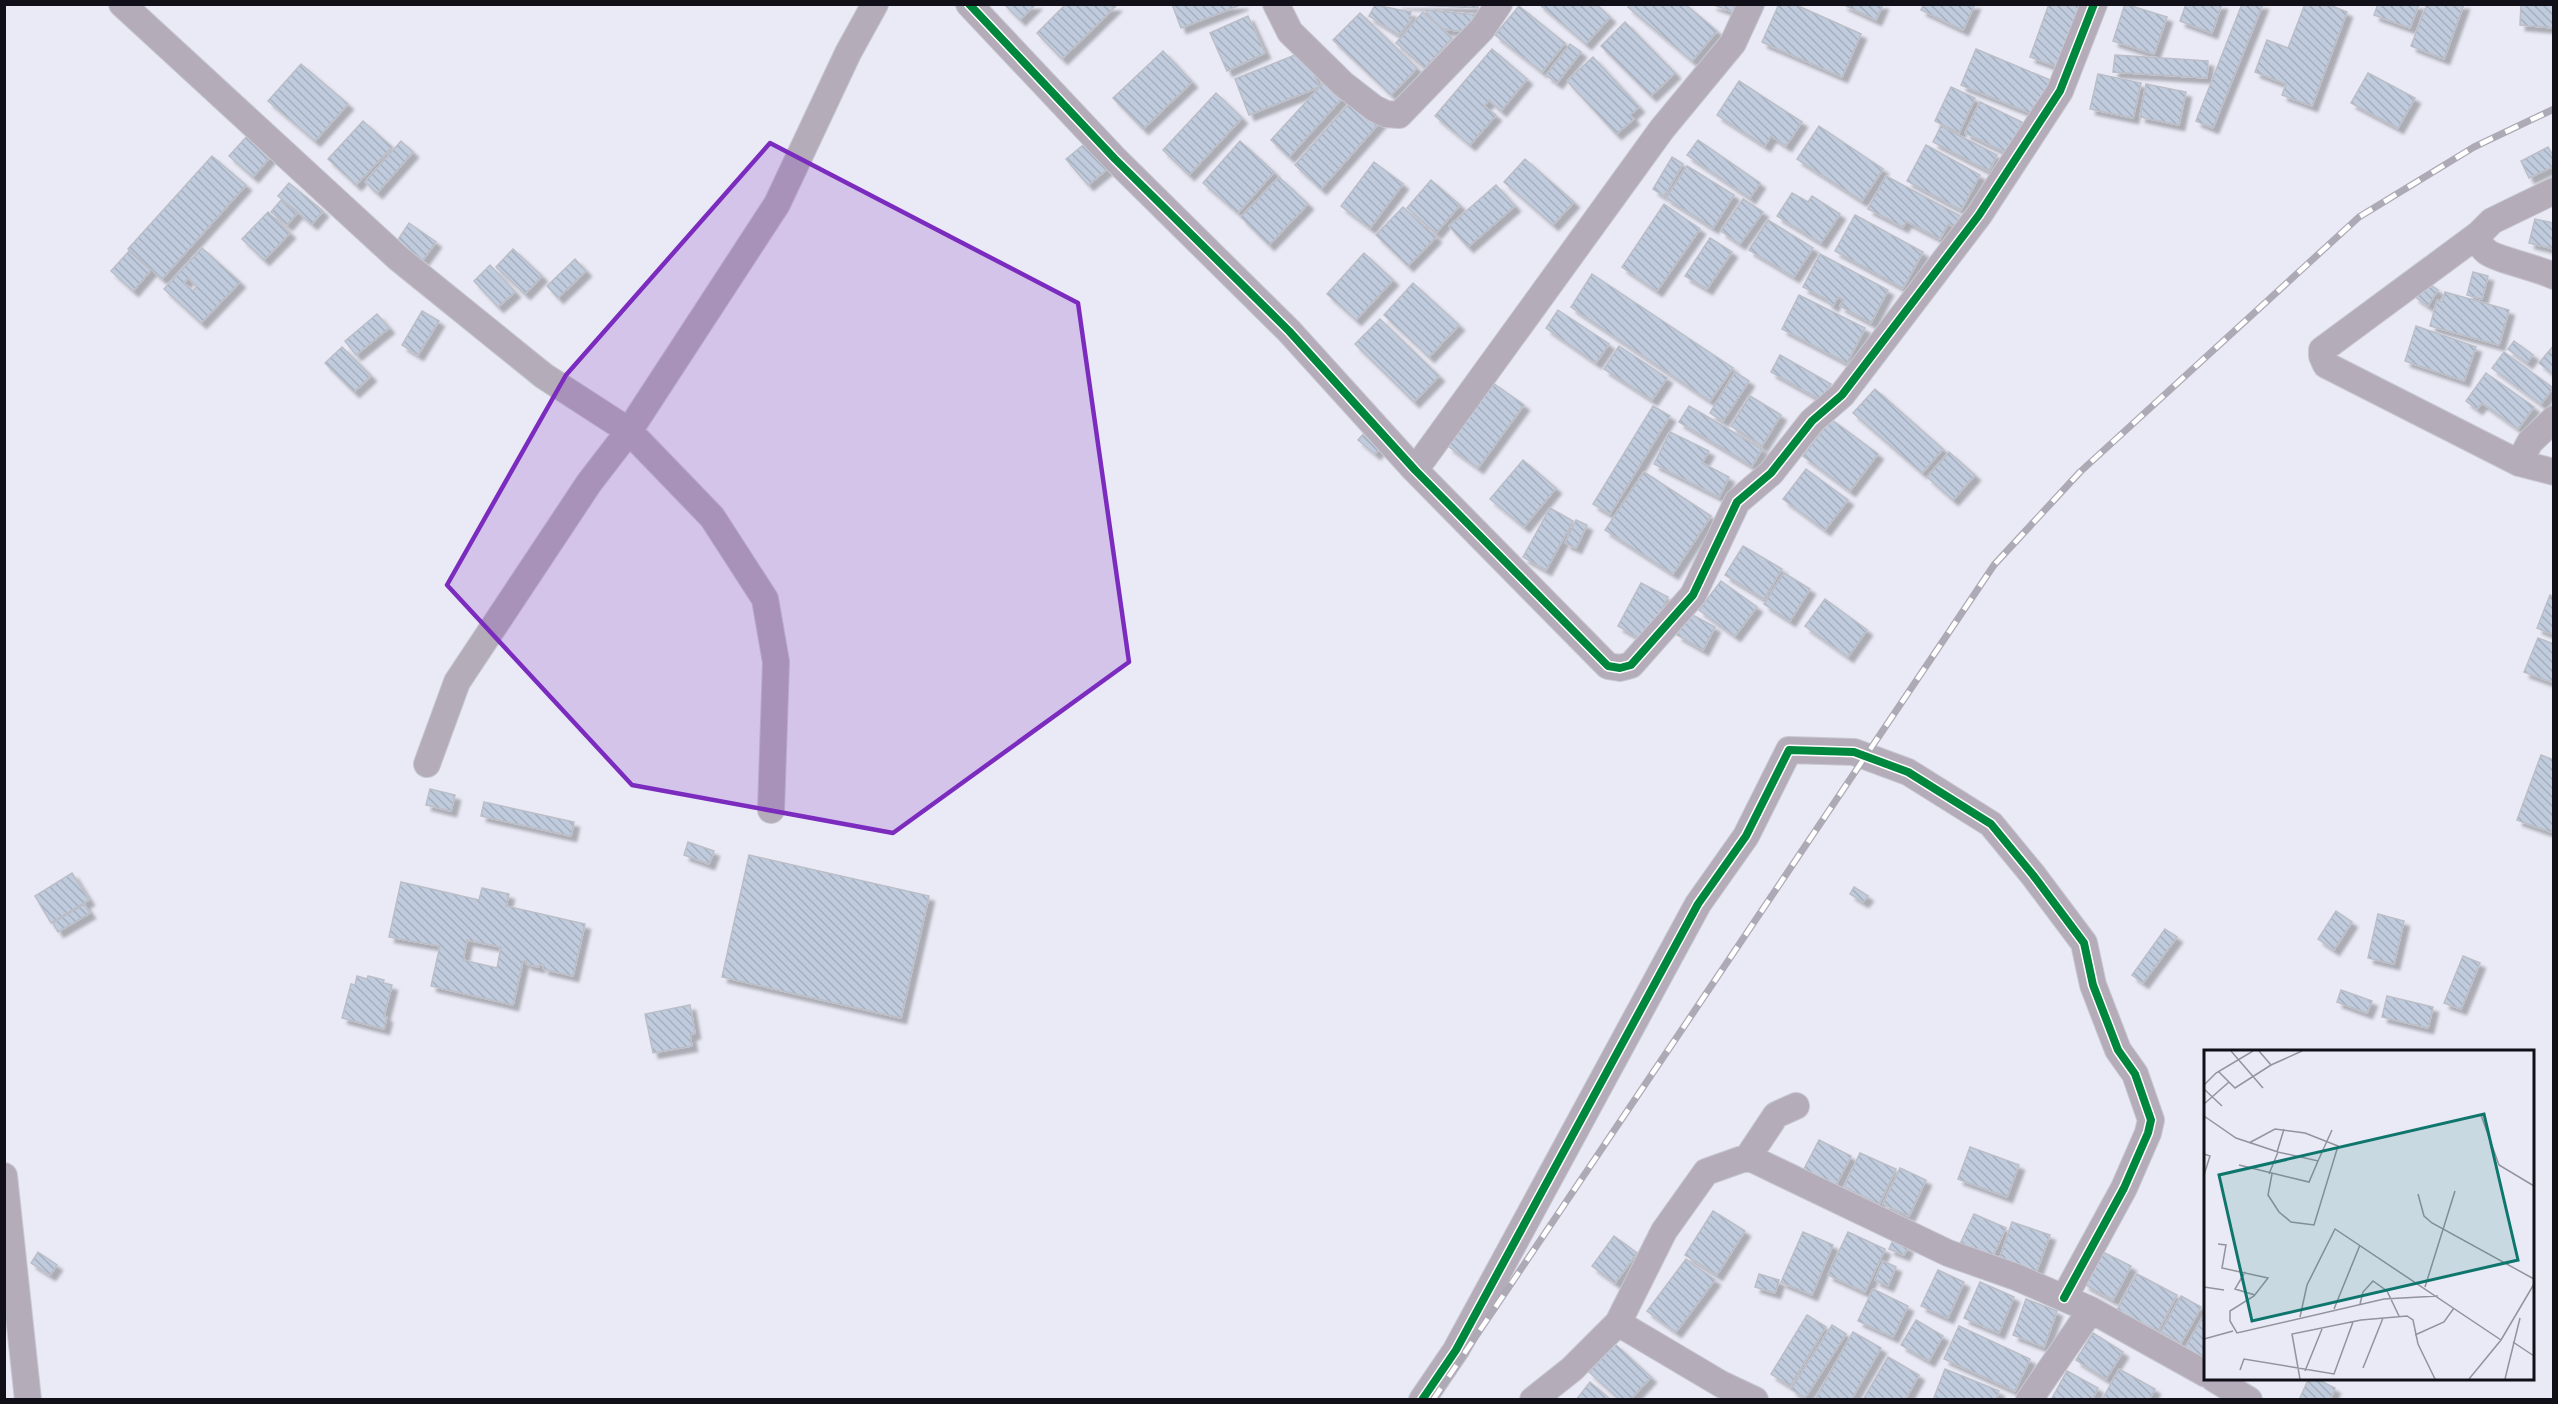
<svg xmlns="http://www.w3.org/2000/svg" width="2558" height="1404" viewBox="0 0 2558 1404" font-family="'PT Sans',sans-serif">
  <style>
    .building { fill: url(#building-back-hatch); stroke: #bbbec7; stroke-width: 1.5; fill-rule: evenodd; filter: url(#shadow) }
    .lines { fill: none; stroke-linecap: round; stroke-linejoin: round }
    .minor-casing { stroke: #c8c8d2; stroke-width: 28 }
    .minor { stroke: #b4acb8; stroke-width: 26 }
    .rail-casing { stroke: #aeaab5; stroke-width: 7 }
    .rail { stroke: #fff; stroke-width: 4.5; stroke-dasharray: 14; stroke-linecap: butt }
    .cycleway-casing { stroke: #fff; stroke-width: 11 }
    .cycleway { stroke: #00873e; stroke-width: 8 }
    .marked { fill: #7b2cbf; fill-opacity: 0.2; stroke: #7b2cbf; stroke-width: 4.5; stroke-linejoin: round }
    .inset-road { fill: none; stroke: #93939d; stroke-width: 1.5 }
    .view { fill: #0f766e; fill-opacity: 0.15; stroke: #0f766e; stroke-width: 3 }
    .inset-edge { fill: none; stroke: #111018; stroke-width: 3 }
  </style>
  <defs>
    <pattern id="building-back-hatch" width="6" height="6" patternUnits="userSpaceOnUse" patternTransform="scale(1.5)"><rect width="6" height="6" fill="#c0ccde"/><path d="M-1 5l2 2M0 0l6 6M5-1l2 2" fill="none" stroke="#a4aebe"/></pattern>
    <filter id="shadow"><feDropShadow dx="5.5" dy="5.5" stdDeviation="1.5" flood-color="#0004"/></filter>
  </defs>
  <rect width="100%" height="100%" fill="#eaeaf6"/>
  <path class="building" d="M1004,4h32l-16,16z
    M1066,4l50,2 -54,53 -25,-26z
    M1172,4h71l-62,24z
    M1396,4h82v4z
    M1539,4h57l14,13 -24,27z
    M1630,4h55l32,27 -25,30 -64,-54z
    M1711,4h25l-3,8z
    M1779,4h15l67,30 -19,43 -80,-35z
    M1842,4h41l-7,16z
    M1924,4h51l-12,26 -42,-20z
    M2049,4h35l-23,64 -31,-11z
    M2125,4l42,13 -13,37 -41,-13z
    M2186,4h36l-10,29 -32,-12z
    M2242,4h21l-50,124 -17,-7z
    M2305,4h22l20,8 -35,94 -30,-11 4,-11 -31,-12 12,-32 21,8z
    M2378,4h41l-9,24 -36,-13z
    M2427,4h37l-20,55 -33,-13z
    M2521,4h33v24l-34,-3z
    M1375,5l36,7 -2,6 3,1 -13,16 -30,-19z
    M1519,6l46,37 -23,29 -47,-37z
    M1427,10l48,5 -9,17 -23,-3 -17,-16z
    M1423,12l29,26 -27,30 -29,-25z
    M1360,13l57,55 -26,27 -58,-55z
    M1248,16l17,37 -38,18 -17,-38z
    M1625,22l50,51 -24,23 -50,-50z
    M1570,44l11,8 -24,31 -11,-8z
    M1492,49l35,30 -26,32 -12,-11 -5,6 12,9 -26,30 -35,-29z
    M1976,49l74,31 -15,35 -74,-30z
    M1163,51l29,31 -49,47 -30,-31z
    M1305,51l14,36 -70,28 -14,-36z
    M2115,55l93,6 -1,17 -94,-6z
    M1593,57l46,50 -9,8 4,4 -18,15 -49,-53z
    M301,64l47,40 -33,37 -47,-40z
    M2368,73l47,25 -17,30 -47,-25z
    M2098,74l43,9 -8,35 -43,-9z
    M1327,79l18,16 -56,62 -18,-17z
    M1739,81l63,41 -16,24 -15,-10 -6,10 -48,-31z
    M2146,84l40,8 -7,33 -39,-8z
    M1951,87l24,11 -16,35 -24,-12z
    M1216,93l26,25 -53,57 -26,-25z
    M1354,98l27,23 -60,68 -26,-24z
    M1980,102l42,20 -15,31 -42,-20z
    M363,121l29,26 -36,38 -28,-26z
    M1819,126l64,43 -21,32 -65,-42z
    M1941,126l56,29 -8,16 -56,-29z
    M248,135l23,21 -18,21 -24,-21z
    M1698,140l62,43 -10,15 -63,-43z
    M401,141l12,11 -36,41 -12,-11z
    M1088,141l22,26 -22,18 -22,-26z
    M1240,141l34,31 -36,41 -35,-30z
    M1926,145l54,30 -19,35 -54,-29z
    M2548,147l6,10v9l-25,12 -8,-17z
    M212,156l34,29 -84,94 -34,-30z
    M1672,157l11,7 -19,32 -11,-7z
    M1525,159l49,43 -21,23 -49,-43z
    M1374,162l29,22 -33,44 -29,-22z
    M1687,166l47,29 -21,33 -47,-30z
    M1886,176l78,42 -6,11 -10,-5 -8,15 -34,-18 -3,6 -35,-18z
    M1279,177l29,27 -39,41 -28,-28z
    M1431,180l29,25 -24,28 -29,-25z
    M289,183l34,28 -11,13 -34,-28z
    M1496,185l19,21 -47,41 -19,-21z
    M1792,193l16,9 4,-6 28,18 -19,29 -44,-27z
    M1743,199l20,13 -23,32 -19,-13z
    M281,200l16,13 -10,12 -16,-13z
    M1664,204l36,25 -43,62 -35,-24z
    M1403,207l33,30 -28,29 -32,-31z
    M268,212l22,21 -26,27 -22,-21z
    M1855,215l68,37 -20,36 -68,-37z
    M2535,219l19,4v26l-25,-6z
    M1768,220l45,28 -19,29 -45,-27z
    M409,223l27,19 -13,18 -26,-19z
    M1710,238l22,14 -25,37 -22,-13z
    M202,248l38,34 -39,41 -37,-34zM188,278l9,8 -4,5 -9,-8z
    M513,249l29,27 -17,18 -29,-27z
    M129,251l22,19 -18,21 -22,-20z
    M1364,253l29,27 -37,40 -29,-26z
    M1820,254l68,36 -17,33 -31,-17 4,-6 -6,-3 -5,9 -6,-4 1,-2 -25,-13z
    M575,259l11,12 -28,27 -11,-12z
    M490,265l25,27 -17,15 -24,-26z
    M2473,272l15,4 -6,23 -15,-4z
    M1592,274l141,94 -23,33 -139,-94z
    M2425,281l13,9 -10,16 -14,-10z
    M1413,283l46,42 -30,32 -45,-42z
    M2445,292l64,18 -10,35 -69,-19 7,-26 5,2z
    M1799,295l66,33 -18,35 -65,-34z
    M1558,310l51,34 -13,19 -50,-35z
    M422,311l17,10 -21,34 -16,-10z
    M377,314l12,14 -33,27 -11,-14z
    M1380,319l59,57 -25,26 -59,-58z
    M2416,326l60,21 -12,34 -59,-20z
    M2514,341l19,14 -6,8 -19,-14z
    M2554,345v30l-15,-12z
    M1619,346l48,32 -15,22 -48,-31z
    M342,347l29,29 -17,16 -29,-29z
    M2504,352l49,36 -12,16 -49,-36z
    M1780,355l51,29 -10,16 -50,-28z
    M1735,372l14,9 -26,40 -13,-8z
    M2486,373l48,34 -16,22 -36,-26 -5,6 -11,-8z
    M1493,383l31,22 -46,63 -30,-22z
    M1875,389l68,60 -21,24 -69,-60z
    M1750,396l31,19 -19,31 -31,-20z
    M1653,406l17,10 -60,98 -17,-10z
    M1689,406l73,43 -10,17 -73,-44z
    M1831,419l47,35 -28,37 -47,-35z
    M1366,431l17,13 -8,10 -17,-14z
    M1670,432l39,19 -7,12 27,14 -10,20 -65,-33z
    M1949,452l26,23 -22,25 -26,-23z
    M1523,460l33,28 -32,39 -34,-28z
    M1806,469l42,31 -23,30 -42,-31z
    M1644,472l67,44 -38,58 -68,-44z
    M1550,508l23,13 -27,49 -23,-13z
    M1576,520l11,5 -11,23 -11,-5z
    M1743,546l39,23 -18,30 -39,-24z
    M1784,573l26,16 -20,32 -26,-17z
    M1721,581l36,26 -22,29 -36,-26z
    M1641,583l27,14 -23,44 -27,-15z
    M2550,595l4,2v38l-17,-7z
    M1825,599l42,31 -19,27 -43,-31z
    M1689,613l26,14 -12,23 -26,-15z
    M2538,638l16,6v39l-30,-11z
    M2541,755l13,5v66l-3,6 -34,-12z
    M430,789l25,6 -4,16 -25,-6z
    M484,802l90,20 -3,14 -90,-20z
    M688,842l26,9 -5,13 -25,-9z
    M749,855l180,41 -28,122 -179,-41z
    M72,873l17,27 -38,23 -16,-27z
    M401,882l78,18 3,-12 27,6 -3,12 79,18 -12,52 -30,-7 1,-4 -4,-1 -1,3 -13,-3 1,-3h-4l-10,44 -82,-19 9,-40 -51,-9zM467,940l34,7 -4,21 -34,-8z
    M1854,887l14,9 -5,6 -13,-8z
    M84,904l6,9 -32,19 -5,-9z
    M2336,911l16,11 -18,28 -16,-11z
    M2378,914l26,7 -10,43 -26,-6z
    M2165,929l12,8 -34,46 -11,-8z
    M2463,956l17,7 -19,46 -17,-6z
    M357,976l10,3 1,-3 16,4 -1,3 9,2 -8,31 3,1 -3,12 -42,-11 9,-34 4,1z
    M2341,990l31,11 -5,12 -30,-11z
    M2387,996l46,11 -5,21 -46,-11z
    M690,1005l5,28 -5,2 2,11 -39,7 -8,-39z
    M1819,1140l32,16 -17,33 -32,-16z
    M1970,1147l49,18 -12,32 -49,-18z
    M1860,1153l36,16 -17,35 -35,-17z
    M1900,1168l26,12 -17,36 -26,-12z
    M1713,1211l32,20 -28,44 -32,-20z
    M1974,1214l32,14 -15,32 -32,-14z
    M2012,1222l38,13 -14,38 -37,-13z
    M1803,1232l30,13 -21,50 -31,-13z
    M1848,1232l37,17 -20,43 -37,-17z
    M1614,1236l23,17 -22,30 -23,-17z
    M1893,1240l15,7 -4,8 -15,-6z
    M2101,1251l30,15 -18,34 -29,-16z
    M38,1252l19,13 -7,10 -19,-12z
    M1686,1259l29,21 -39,52 -29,-21z
    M1883,1261l13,6 -8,19 -13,-6z
    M1938,1270l26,12 -16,36 -27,-12z
    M1759,1274l20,6 -4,13 -20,-6z
    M2137,1274l40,21 -19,36 -41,-21z
    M1980,1282l34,15 -15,36 -35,-15z
    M1873,1289l35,17 -15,31 -35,-16z
    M2181,1296l20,11 -20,36 -20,-11z
    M2026,1299l31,12 -13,36 -31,-12z
    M2205,1313h1v50l-22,-13z
    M1807,1315l19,12 -36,59 -19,-12z
    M1916,1320l27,16 -14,25 -28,-16z
    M1832,1325l14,9 -41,64 -14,-9z
    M1959,1326l71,33 -15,32 -71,-32z
    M1853,1332l28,16 -30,52h-36z
    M2093,1333l30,19 -17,27 -30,-19z
    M1615,1344l36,33 -21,23h-10l-31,-28z
    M1888,1357l31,18 -14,25h-42z
    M1945,1369l54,22 -3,9h-63z
    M2119,1369l36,20 -6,11h-47z
    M2067,1371l31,17 -6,12h-41z
    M2309,1378h6l20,10 -5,12h-31z
    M1590,1382l21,18h-35z"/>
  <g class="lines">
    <g class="minor-casing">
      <path id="minor" d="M122,4l276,254 146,118 85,55 83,86 53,82 11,63 -5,148
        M969,4l146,155 174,172 126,139 193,196 12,2 11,-3 62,-70 44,-93 34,-29 41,-52 30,-26 137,-180 81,-124 34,-87
        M1276,4l14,28 53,52 31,24 12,6 13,1 83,-86 17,-25
        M2554,191l-62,30 -13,13 -157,116v6l4,9 193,98 35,9
        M2479,234c0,7 2,13 7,17 8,8 52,17 68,25
        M2519,463l11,-21 24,-23
        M1415,470l247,-341 71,-86 18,-39
        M427,764l30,-82 132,-199 40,-52 148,-227 71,-151 27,-49
        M1748,1157l28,-42 20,-9
        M4,1176l24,224
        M1618,1323l46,-92 42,-59 42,-15 200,96 68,24 75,33 115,64
        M2213,1378l36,22
        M1422,1400l34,-50 242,-446 48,-68 43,-86 65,2 54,20 83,52 42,51 51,68 9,42 25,65 17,24 16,46 -3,13 -24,55 -60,110
        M1533,1400l39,-31 46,-46 103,61 34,16
        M2029,1400l62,-90"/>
    </g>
    <use href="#minor" class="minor"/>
    <g class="rail-casing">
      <path id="rail" d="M1433,1400l561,-835 86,-93 279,-255 115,-70 80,-38"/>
    </g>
    <use href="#rail" class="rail"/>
    <g class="cycleway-casing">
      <path id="cycleway" d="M969,4l146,155 174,172 126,139 193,196 12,2 11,-3 62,-70 44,-93 34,-29 41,-52 30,-26 137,-180 81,-124 34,-87
        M1422,1400l34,-50 242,-446 48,-68 43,-86 65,2 54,20 83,52 42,51 51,68 9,42 25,65 17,24 16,46 -3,13 -24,55 -60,110"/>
    </g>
    <use href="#cycleway" class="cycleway"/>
  </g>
  <path class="marked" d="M770,143l308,160 51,359 -236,171 -261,-48 -185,-200 119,-210z"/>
  <g transform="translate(2204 1050)">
    <rect width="330" height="330" fill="#eaeaf6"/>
    <path class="inset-road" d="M27,1l32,37M55,1l12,14M14,21l17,17 36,-23 31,-14M0,35l12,-12 37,-22M0,39l18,17M0,54l25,-22M277,65l18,50 35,21M0,66l32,22 42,14M45,93l26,-14 30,4 33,13 -24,79 -23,-3 -12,-10 -11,-17 4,-21M73,102l7,-23M0,104l6,2 -6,19M35,115l70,17 9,-21M65,124l9,-22 40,9 14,-31M214,144l6,22 8,7 102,56M14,194l8,1 -4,23 46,10 -14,18 -24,15v10l7,12 147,-34 54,-3M41,222l-10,17 20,6M0,237l20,3M221,237l30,-96M156,254l3,-12 10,-11 14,10 12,25M130,259l26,-64M96,267l7,-32 28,-56 166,111M211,285l29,-13 10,-14M0,289l29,-8M309,292l21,14M159,318l20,-50M36,320l4,-11 90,15 19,-52M101,321l17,-42M96,329l-8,-45 69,-14 46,-4 6,4 5,24 17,35M265,329l32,-39 33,-56M301,329l15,-61"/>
    <path class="view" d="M280,64l34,146 -266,61 -33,-146z"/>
    <rect width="330" height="330" class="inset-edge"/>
  </g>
  <rect width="2558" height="1404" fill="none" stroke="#111018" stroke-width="12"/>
</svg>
